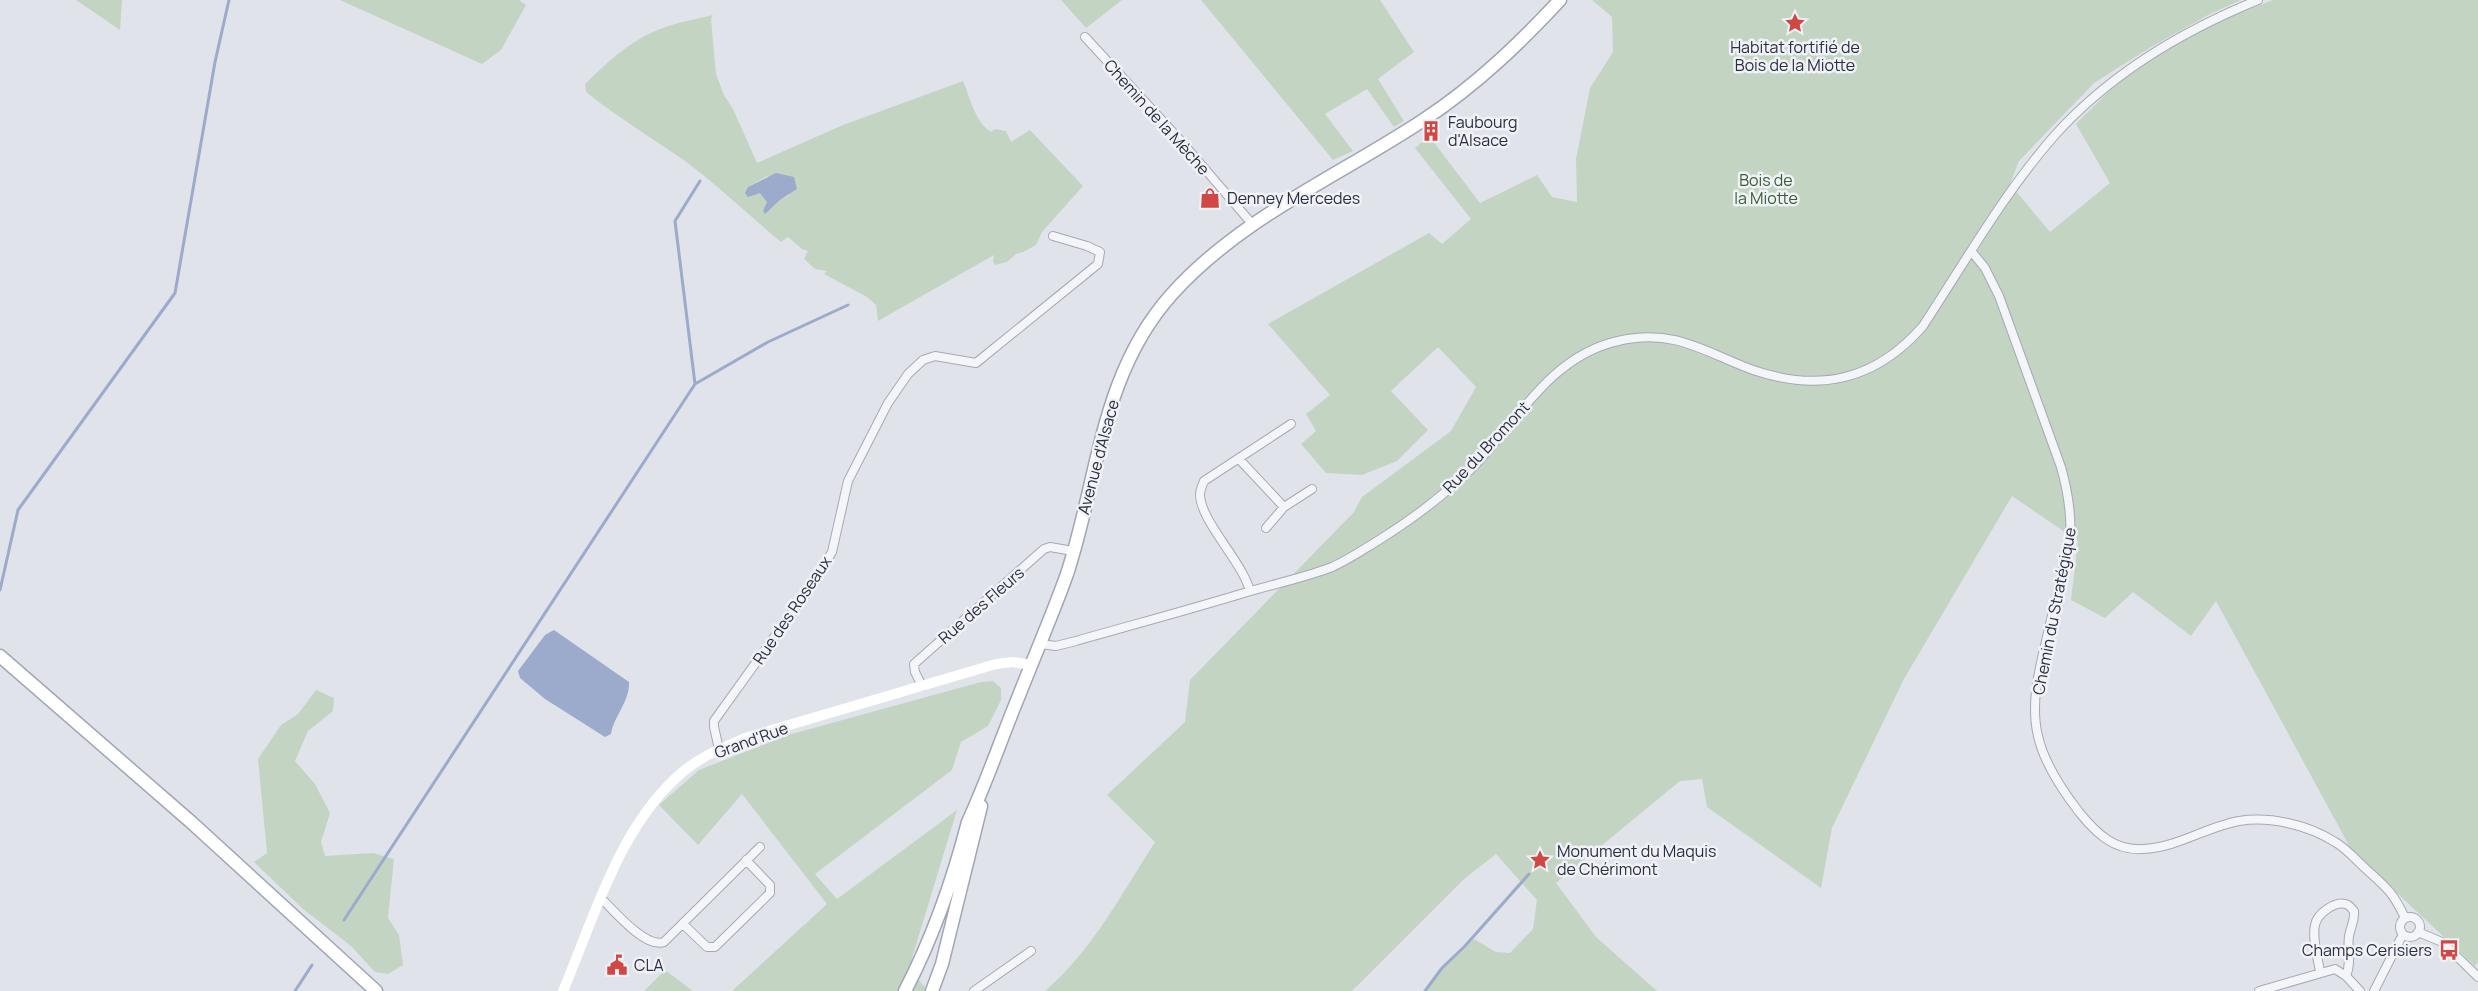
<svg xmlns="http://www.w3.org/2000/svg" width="2478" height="991" viewBox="0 0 2478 991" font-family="Manrope,sans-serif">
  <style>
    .green { fill: #c4d4c2; fill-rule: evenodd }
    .water { fill: #9caacb }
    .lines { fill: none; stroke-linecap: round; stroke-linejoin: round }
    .stream { stroke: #9caacb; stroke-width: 3 }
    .street-casing { stroke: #a6a9b4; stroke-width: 10 }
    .primary-casing { stroke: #a0a5b6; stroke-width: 15 }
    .street { stroke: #f4f5f8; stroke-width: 8 }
    .secondary { stroke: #fff; stroke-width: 10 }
    .primary { stroke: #fff; stroke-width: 12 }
    .labels { text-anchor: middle; stroke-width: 5; stroke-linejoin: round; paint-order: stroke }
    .poi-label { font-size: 16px; fill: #292e42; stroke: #f1f2f7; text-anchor: start }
    .street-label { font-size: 16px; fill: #292e42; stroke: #f1f2f7 }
    .park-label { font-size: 16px; fill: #375e36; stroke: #f1f2f7 }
  </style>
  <rect width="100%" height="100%" fill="#e1e3ea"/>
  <path class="green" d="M76,0h46l-2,30z
    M340,0h179l7,5 -25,45 -19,14z
    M1061,0h61l-36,28z
    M1201,0h179l34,52 -36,27 26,42 -10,6 -27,-38 -42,25 28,37 -20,9z
    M1592,0h649l-31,14 -59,33 -57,36 -75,78 -9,23 40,48 60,-49 -34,-59 36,-36 46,-34 56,-31 59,-23h205v962l-3,4 -123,-115 -136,-250 -25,35 -58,-44 -28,26 -34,-18 7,-59 -66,-45 -108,183 -72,149 -11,60 -114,-81 -5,-28 -22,2 -124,102 40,54 61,54h-232l14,-19 35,-33 22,13 14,1 23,-24 4,-29 -41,-46 -32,25 -112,112h-307c47,-40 77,-98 110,-149l-48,-47 78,-73 5,-42 164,-168 8,-15 89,-66 25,-44 -38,-40 -47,44 37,39 -31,31 -35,14 -36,-2 -25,-29 15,-13 -10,-17 24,-19 -62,-71 161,-91 13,11 29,-25 -56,-71 14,-12 51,67 57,-28 15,22 25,5 -1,-43 14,-71 23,-36 -1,-35z
    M713,15l-2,4 5,55 8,21 9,14 24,54 86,-38 120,-44c7,16 12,41 28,51l4,-3 11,2 5,11 19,-12 53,56 -41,46 -6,13 -13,7 -7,2 -9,8 -12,3 -2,-3 1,-7 -116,66 -2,-16 -9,-8 -43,-23 3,-3 -12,-2 -11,-10 4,-8 -6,-2 -14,-12 -7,5c-32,-27 -63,-56 -96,-81 -33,-23 -68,-44 -99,-69l-1,-8c19,-19 43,-41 68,-52 19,-9 40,-12 60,-17zM767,176l23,19 -10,5 -7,7h-6v-5l-6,-9 -7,1 -6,-7z
    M993,681l8,7v12l-13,26 -27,16 -9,28 -137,104 22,25 120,-89 -48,158 19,23h-196l95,-87 -85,-110 -44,51 -39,-40 40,-35 89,-35 193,-53z
    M316,690l18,8 -1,13 -25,20 -13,30 20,23 15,29 -9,29 4,14 48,-3 21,6 -6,59 11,17 4,30 -15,9 -13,-2 -24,-26 -48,-37 -49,-47 13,-9 -9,-94 23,-34 17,-11z
    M665,970l28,21h-49z"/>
  <path class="water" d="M776,173l18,4 3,12 -17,11 -15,14 -2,-3 4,-9 -7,-9 -12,4 -3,-4 3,-6z
    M554,630l75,52c1,19 -15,34 -18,52l-6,3 -60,-38 -25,-21 -2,-7 27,-36z"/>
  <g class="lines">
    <path class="stream" d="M695,384l-20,-163 25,-40
      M0,590l18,-80 157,-217 40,-231 14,-62
      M344,920l351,-536 73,-42 80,-37
      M295,991l17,-26
      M1425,991l17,-23 23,-22 64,-72"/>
    <g class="street-casing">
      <path id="street" d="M1085,37l95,103 73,85
        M1972,252l13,16 14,28 62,171c7,25 11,47 9,73 -7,28 -13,56 -20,84 -8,36 -21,75 -12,112 6,27 24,54 41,76 17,21 35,39 64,37 33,-1 63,-22 96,-28 32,-5 69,4 96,21 11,6 21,18 31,27 20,18 27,23 39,49
        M1239,459l45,48 28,-18
        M1266,528l18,-21
        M1250,591c-8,-30 -49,-69 -50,-96 0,-5 2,-9 4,-14l87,-57
        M1040,644l16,2 20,-5c56,-16 112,-31 168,-48 29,-9 60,-15 88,-26 16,-7 32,-18 47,-27 32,-20 64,-44 92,-71 46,-47 79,-113 147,-128 57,-13 86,11 135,29 67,23 123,10 170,-44 42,-64 81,-133 132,-191 55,-61 127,-104 203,-135
        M922,686l-7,-14 -1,-8 130,-115 6,-2 23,4
        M719,749l-5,-22v-6l104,-145 14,-24 16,-71 40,-78 20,-29 15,-14 12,-4 41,7 122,-99 2,-12 -13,-6 -34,-10
        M601,898c12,12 45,51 63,44l96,-95
        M2400 927a10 10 0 1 1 20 0a10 10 0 1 1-20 0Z
        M683,924l24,23h8l55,-54v-8l-24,-25
        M2418,932l24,10 36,35
        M2320,972c-2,-14 -8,-33 -5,-47 2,-11 21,-26 33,-20 2,1 4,4 6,6 1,10 -3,15 -5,25 -2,13 3,26 -3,40
        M974,991l57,-40
        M2259,991l76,-22 11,7 14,15
        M2374,991l29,-57"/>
    </g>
    <g class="primary-casing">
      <path id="primary" d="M0,656l191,166 185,169
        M905,991c28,-54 48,-111 63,-169 19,-41 33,-83 50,-124 16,-41 34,-82 49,-124 32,-97 33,-200 105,-280 69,-77 169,-119 253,-175 51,-34 93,-74 135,-119
        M932,991l10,-27 39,-158"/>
    </g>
    <use href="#street" class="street"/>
    <path class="secondary" d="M563,991c32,-75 57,-168 122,-221 17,-14 40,-23 60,-32l251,-74 16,-2 20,3"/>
    <use href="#primary" class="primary"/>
  </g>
  <defs>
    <g id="sight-bare" transform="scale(1.62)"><path d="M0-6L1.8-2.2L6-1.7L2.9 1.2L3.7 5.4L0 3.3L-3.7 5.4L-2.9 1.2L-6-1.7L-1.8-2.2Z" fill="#d14744" stroke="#f1f2f7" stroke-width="2.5" paint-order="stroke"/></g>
    <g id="building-bare" transform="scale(1.62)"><path d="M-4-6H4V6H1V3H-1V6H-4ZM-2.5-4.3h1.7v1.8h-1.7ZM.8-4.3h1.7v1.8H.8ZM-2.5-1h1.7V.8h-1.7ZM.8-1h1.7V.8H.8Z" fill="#d14744" stroke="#f1f2f7" stroke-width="2.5" paint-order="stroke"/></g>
    <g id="shop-bare" transform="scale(1.62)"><path d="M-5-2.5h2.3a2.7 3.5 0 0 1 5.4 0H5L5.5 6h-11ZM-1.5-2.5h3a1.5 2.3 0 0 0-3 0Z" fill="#d14744" stroke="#f1f2f7" stroke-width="2.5" paint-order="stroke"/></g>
    <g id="bus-bare" transform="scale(1.62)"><path d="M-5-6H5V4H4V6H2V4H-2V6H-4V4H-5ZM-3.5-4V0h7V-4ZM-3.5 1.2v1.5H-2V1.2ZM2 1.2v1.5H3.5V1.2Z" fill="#d14744" stroke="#f1f2f7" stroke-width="2.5" paint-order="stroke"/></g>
    <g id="civic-bare" transform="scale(1.62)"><path d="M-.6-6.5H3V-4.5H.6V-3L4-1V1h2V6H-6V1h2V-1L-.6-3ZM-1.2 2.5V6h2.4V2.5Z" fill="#d14744" stroke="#f1f2f7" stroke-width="2.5" paint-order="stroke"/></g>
  </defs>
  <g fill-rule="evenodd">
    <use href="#sight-bare" x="1795" y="23"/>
    <use href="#building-bare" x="1431" y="131"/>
    <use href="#shop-bare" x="1210" y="198"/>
    <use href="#sight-bare" x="1540" y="860"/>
    <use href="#bus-bare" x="2449" y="950"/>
    <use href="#civic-bare" x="617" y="965"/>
  </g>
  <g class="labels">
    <g class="poi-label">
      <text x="1795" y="53" text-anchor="middle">Habitat fortifié de<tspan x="1795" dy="18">Bois de la Miotte</tspan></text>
      <text x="1448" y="128">Faubourg<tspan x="1448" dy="18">d'Alsace</tspan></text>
      <text x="1227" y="204">Denney Mercedes</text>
      <text x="1557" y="857">Monument du Maquis<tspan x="1557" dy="18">de Chérimont</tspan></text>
      <text x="2432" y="956" text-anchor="end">Champs Cerisiers</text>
      <text x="634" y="971">CLA</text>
    </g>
    <g class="street-label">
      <text transform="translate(1157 117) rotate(48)" y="6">Chemin de la Mèche</text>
      <text transform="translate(1486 447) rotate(-47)" y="6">Rue du Bromont</text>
      <text transform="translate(1098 457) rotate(-75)" y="6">Avenue d'Alsace</text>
      <text transform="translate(981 605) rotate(-41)" y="6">Rue des Fleurs</text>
      <text transform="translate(792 610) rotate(-56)" y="6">Rue des Roseaux</text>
      <text transform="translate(2054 611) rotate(-79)" y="6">Chemin du Stratégique</text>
      <text transform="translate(751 740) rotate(-20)" y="6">Grand'Rue</text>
    </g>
    <g class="park-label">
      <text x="1766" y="186">Bois de<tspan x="1766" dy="18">la Miotte</tspan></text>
    </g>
  </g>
</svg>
